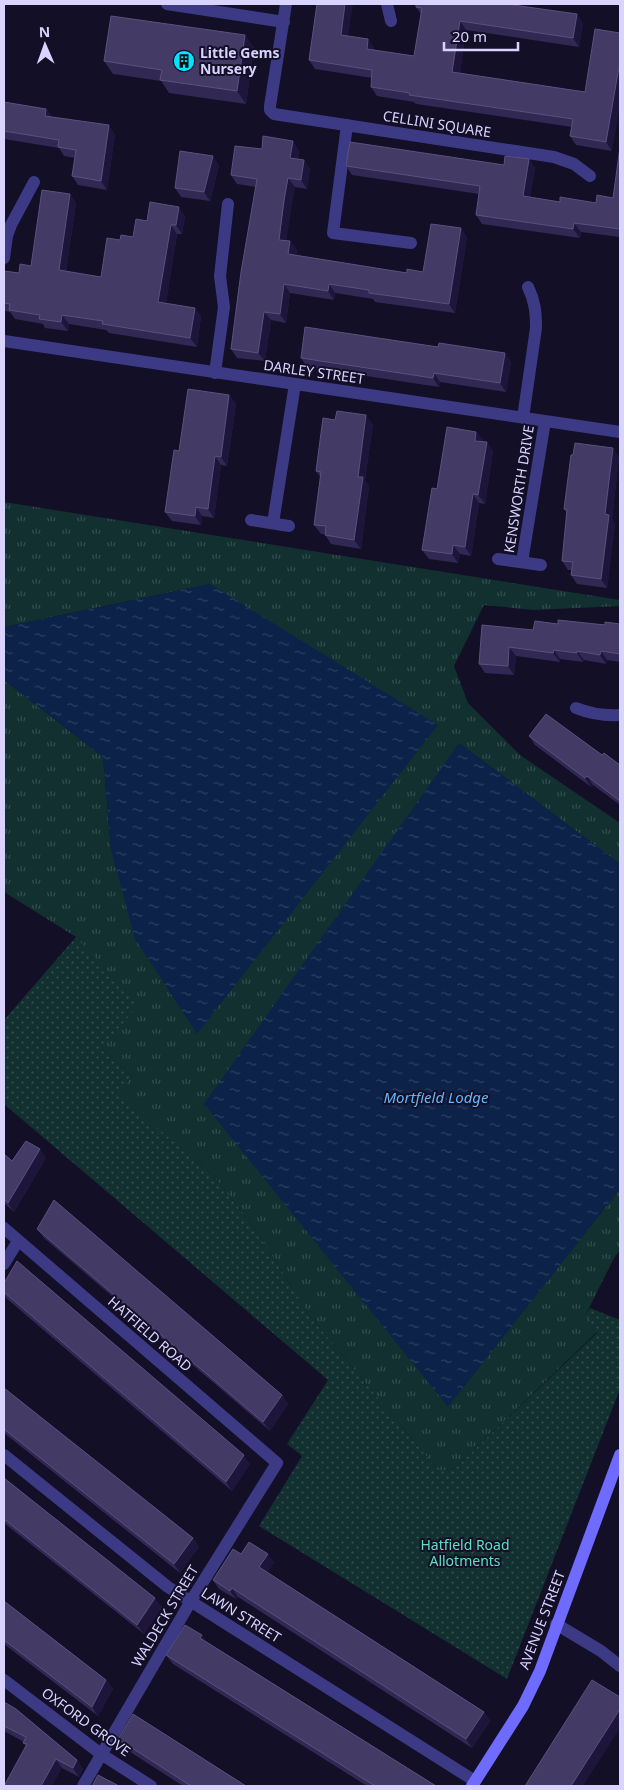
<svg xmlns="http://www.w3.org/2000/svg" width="624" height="1790" viewBox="0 0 624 1790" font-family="'Noto Sans',sans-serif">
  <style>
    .grass { fill: url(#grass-tufts) }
    .garden { fill: url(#garden-dots) }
    .water { fill: url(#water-ripples) }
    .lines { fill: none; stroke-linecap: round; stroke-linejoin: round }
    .street { stroke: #3d3a85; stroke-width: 12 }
    .secondary { stroke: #6f6bff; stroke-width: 12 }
    .wall { fill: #312854 }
    .shaded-wall { fill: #1d163a }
    .building { fill: #433a66; stroke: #5a527e }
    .labels { text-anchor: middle; stroke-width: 4; stroke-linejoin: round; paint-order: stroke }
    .poi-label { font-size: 14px; font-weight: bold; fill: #d9d4ff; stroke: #130f26; text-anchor: start }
    .street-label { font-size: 14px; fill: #d9d4ff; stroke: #130f26 }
    .park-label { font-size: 14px; fill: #5fe0c0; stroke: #130f26 }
    .water-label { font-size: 15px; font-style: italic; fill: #62b6ff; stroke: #130f26 }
  </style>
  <defs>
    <pattern id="grass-tufts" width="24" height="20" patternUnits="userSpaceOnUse" patternTransform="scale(1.25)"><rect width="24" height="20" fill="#12302f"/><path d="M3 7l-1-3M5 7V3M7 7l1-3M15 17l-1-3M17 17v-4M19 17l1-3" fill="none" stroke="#344d4e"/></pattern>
    <pattern id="garden-dots" width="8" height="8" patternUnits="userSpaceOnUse" patternTransform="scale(1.25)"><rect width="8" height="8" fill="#12302f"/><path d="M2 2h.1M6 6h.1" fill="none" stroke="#344d4e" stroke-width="1.8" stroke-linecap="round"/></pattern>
    <pattern id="water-ripples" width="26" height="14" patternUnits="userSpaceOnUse" patternTransform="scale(1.25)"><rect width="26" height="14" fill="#0c2248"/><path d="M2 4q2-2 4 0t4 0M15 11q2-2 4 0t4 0" fill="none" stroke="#2f4163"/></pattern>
  </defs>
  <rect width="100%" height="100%" fill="#130f26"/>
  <path class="grass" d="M4,502l616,98v6l-86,4 -50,-5 -30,61 14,37 52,52 100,68v41l-161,-121 -11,663 172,-217v61l-6,8 -28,56 11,18 -144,138h-15l-129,-155 -53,-85 -44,-56 -96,-80 16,-18 -30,-28 -26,-111 -72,-45v-212l99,77 8,93 99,-266 -206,43z"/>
  <path class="garden" d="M76,937l63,67 -37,44 30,28 -15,18 95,80 44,56 53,85 129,155h15l144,-137 -11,-19 4,-6 30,12v69l-113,290 -248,-153 43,-70 -15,-12 41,-64 -324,-276v-84z"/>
  <path class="water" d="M210,584l228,141 -241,309 -62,-95 -24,-89 -8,-93 -99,-77v-53z
    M459,743l161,121v325l-172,218 -244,-303z"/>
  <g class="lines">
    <path class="street" d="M167,4l117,18
      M286,4l-16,102v4l4,4 280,43 20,7 16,12
      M387,4l4,17
      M347,125l-14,108 78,10
      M4,258l3,-22 4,-11 23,-43
      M4,341l616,91
      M215,373l9,-66 -4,-31 8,-72
      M523,418l13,-90c0,-15 -1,-27 -8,-41
      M251,520l38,6
      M273,523l22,-139
      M498,559l43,6
      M522,562l23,-141
      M576,708c15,6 28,8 44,7
      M4,1228l273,235 -86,138 -108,185
      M4,1264l14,-23
      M4,1455l164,132 307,194
      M556,1624l45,27 19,15
      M4,1680l97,74 50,32"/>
    <path class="secondary" d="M472,1786l51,-80 17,-35 80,-216"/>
  </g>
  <path class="wall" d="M416,7l167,16 -4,24 -113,-17 -6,43 125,19 27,59 -36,-6 -6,-9 2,-9 -156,-23 -2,-2 -37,-6 -6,-9 1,-9 -57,-9 -6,-9 39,-24 20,3 6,9v2l40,6 7,-42z
    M245,35l9,13 -8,56 -77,-11 -8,-12 -48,-7 -9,-13z
    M4,102l42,7 6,8 63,17 -8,56 -29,-5 -6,-9 3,-18 -11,-2 -5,-8 -55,-9z
    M620,147v90l-39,-5 -1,6 -98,-14 -6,-9 3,-21 -127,-19 -6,-9 158,-1 25,-6 6,9 -5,29 30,5 36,1 17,-5z
    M262,149l37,1 -1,9 6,1 6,9 -3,20 -12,-2 -5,22 -4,32h4l7,9 -1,5 111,18 16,-1 44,-35 -12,76 -80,-11 -2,-3 -38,-6 -1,7 -44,-7 -4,30 -15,-3 -6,41 -28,-3 -6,-9 25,-162 -19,-3 -6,-9z
    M219,165l-9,36 -29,-4 -6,-9z
    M70,194l6,9 -10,69 35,5 19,-37 13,-3 14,-16 38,-5 -3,18h-5l-11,69 35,13 -4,31 -88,-14 -3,-3 -37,-6 -1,7 -23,-3 -2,-4 -28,-5 -5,-7 -5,-1 -1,-2v-38l15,2 12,-7z
    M505,353l6,9 -5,30 -66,-10 -1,5 -132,-20 -6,-9z
    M229,395l7,9 -9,62 -6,-1 -7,53 -12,-2 -1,9 -29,-4 -7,-9 14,-61z
    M373,424l-8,56 4,6 -8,63 -30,-5 -6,-9v-1h-4l-7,-9 7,-47 -5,-7z
    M476,432l7,8 -1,2 11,9 -8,53 -6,-1 -8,53 -11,-2 -2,9 -29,-4 -7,-9 15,-61z
    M619,457l-7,62 3,5 -8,64 -30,-4 -6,-9 1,-5h-4l-6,-9 5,-48 -3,-4z
    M558,624l47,1 15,-1v38l-13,-2 -1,4 -22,-4 -1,2 -23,-3v3l-44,-6 -2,19 -29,-2 -6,-9 54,-34z
    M529,736l73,19 18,10v40l-27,-20 -2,2 -56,-42z
    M4,1154l8,7 34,-3 -32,54 -10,-9z
    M37,1229l245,166 6,9 -18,27 -226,-193z
    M4,1283l246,181 -18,27 -226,-193 -2,-4z
    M4,1388l189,150 6,9 -19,26 -176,-140z
    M4,1478l158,129 -18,27 -140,-111z
    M241,1554l33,8 -7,11 217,139 6,9 -18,27 -234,-151 -2,2 -17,-10 -6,-9z
    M4,1601l102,79 7,9 -15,27 -94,-72z
    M202,1635l4,7 230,144h-69l-194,-122 -7,-9z
    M4,1702l73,58 6,9 -4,8 -17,-9 -36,-22 -3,-3 1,-1 -20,-11z
    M118,1739l128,47h-63l-59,-38z"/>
  <path class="shaded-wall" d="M345,4h8l-6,40 -6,-9z
    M577,14l6,9 -4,24 -6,-9z
    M460,21l6,9 -7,51 -7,-9z
    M245,35l9,13 -8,56 -9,-13z
    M368,39l6,9 -1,10 -6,-9z
    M620,61v45l-8,45 -6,-9z
    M46,109l7,9 -8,-2z
    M109,125l6,9 -8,56 -6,-9z
    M293,141l6,9 -3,17 -6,-9z
    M213,156l6,9 -9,36 -6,-9z
    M529,159l6,9 -6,37 -6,-9z
    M304,160l6,9 -3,20 -6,-9z
    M288,178l7,9 -10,62 -6,-9z
    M70,194l6,9 -11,76 -6,-9z
    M179,207l6,9 -3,18 -6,-9z
    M574,223l7,9 -1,6 -7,-9z
    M171,225l6,9 -12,77 -7,-9z
    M461,228l6,9 -12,76 -6,-9z
    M290,241l7,9 -2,13 -7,-9z
    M284,284l6,9 -4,30 -6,-9z
    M329,284l6,9 -1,7 -6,-9z
    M195,308l6,8 -4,31 -7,-9z
    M264,312l7,8 -6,41 -7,-8z
    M62,315l7,9 -1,7 -7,-9z
    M505,353l6,9 -5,30 -6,-9z
    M434,373l6,9 -1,5 -6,-9z
    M229,395l7,9 -9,62 -6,-9z
    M366,415l7,9 -8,56 4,6 -8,63 -7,-9 4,-63z
    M476,432l7,8 -2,10 -6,-9z
    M487,442l6,9 -8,53 -7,-9z
    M613,448l6,9 -7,62 3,5 -8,64 -6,-9 4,-65z
    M215,456l6,9 -7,53 -6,-9z
    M473,494l6,9 -8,53 -6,-9z
    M196,507l6,9 -1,9 -6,-9z
    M453,545l7,9 -2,9 -6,-9z
    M509,647l7,9 -2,19 -6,-9z
    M554,650l6,9v3l-7,-9z
    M577,651l7,9 -1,2 -6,-9z
    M601,651l6,9 -1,4 -6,-9z
    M587,776l6,9 -2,2 -6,-9z
    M40,1149l6,9 -32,54 -6,-9z
    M282,1395l6,9 -18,27 -7,-9z
    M244,1455l6,9 -18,27 -6,-9z
    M193,1538l6,9 -19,26 -6,-9z
    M268,1554l6,8 -9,14 -6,-9z
    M232,1588l6,9 -2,2 -6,-8z
    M155,1598l7,9 -18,27 -7,-9z
    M202,1635l6,9 -8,-6z
    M106,1680l7,9 -15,27 -6,-9z
    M620,1709v19l-37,58h-12z
    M484,1712l6,9 -18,27 -6,-9z
    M56,1759l6,9 -10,18h-11z
    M77,1760l6,9 -4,8 -6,-9z"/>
  <path class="building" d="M317,4h28l-4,31 27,4 -1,10 47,7 8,-48 -6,-1v-3h90l71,10 -4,24 -113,-17 -8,51 133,20 10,-63 25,4v28l-14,81 -36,-6 3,-17 -164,-24 1,-2 -39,-6 1,-17 -63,-10z
    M111,16l134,19 -8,56 -77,-11 2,-10 -58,-9z
    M4,102l42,7 -1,7 64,9 -8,56 -29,-5 4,-26 -18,-3 1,-7 -55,-9z
    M263,136l30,5 -3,17 14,2 -3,20 -13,-2 -4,22 -5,40 11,1 -2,13 119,19v-4l16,3 8,-48 30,4 -12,76 -80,-11v-3l-40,-6 -1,7 -44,-7 -4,30 -16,-2 -6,41 -27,-4 10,-77 16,-93 -26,-4 4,-29 27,3z
    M350,142l154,23 1,-9 24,3 -6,37 37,6v-5l36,6 1,-8 16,3 7,-51v82l-46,-6 -1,6 -97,-14 4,-29 -134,-20z
    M180,151l33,5 -9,36 -29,-4z
    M42,190l28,4 -11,76 42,7 6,-39 13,2 1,-5 12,2 3,-18 11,2 3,-19 29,5 -3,18h-5l-13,77 37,6 -5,30 -88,-14 1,-3 -41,-6 -1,7 -22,-3 1,-4 -31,-5 1,-6 -6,-1v-32l15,2 1,-9 11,2z
    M305,327l133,20 1,-4 66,10 -5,30 -66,-10 -1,5 -132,-20z
    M188,389l41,6 -8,62 -6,-1 -7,53 -12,-2 -1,9 -30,-4 9,-62 5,1z
    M337,411l29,4 -8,62h5l-9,63 -29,-5 1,-9 -12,-1 7,-53 -5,-1 7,-53 12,2z
    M447,427l29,5 -1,9 12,1 -9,53 -5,-1 -8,53 -12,-2 -1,9 -30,-4 10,-62 5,1z
    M575,443l38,5 -8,66 4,1 -8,64 -30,-4 2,-13 -11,-1 5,-51 -3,-1 7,-54h2z
    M558,620l47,5v-3l15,2v30l-19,-3 -1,4 -23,-4v2l-23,-3 -1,3 -44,-6 -1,19 -29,-2 3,-39 51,5 2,-9 23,3z
    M546,714l56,41 2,-2 16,12v36l-33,-25 -2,2 -56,-42z
    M26,1141l14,8 -32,54 -4,-4v-45l8,7z
    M54,1200l228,195 -19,27 -226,-193z
    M17,1261l227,194 -18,27 -222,-190v-9z
    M4,1388l189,150 -19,26 -170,-135z
    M4,1478l151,120 -18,27 -133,-106z
    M249,1542l19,12 -9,13 225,145 -18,27 -234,-151 -2,3 -17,-11 20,-31 8,5z
    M4,1601l102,79 -14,27 -88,-67z
    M185,1625l17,10 -2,3 236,148h-61l-209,-131z
    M592,1680l28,17v12l-49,77h-46z
    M4,1702l12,7 61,51 -4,8 -17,-9 -15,27h-37l23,-42 -4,-1 3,-6 -22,-11z
    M133,1714l113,72h-55l-73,-47z
    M98,1775l21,11h-27z"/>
  <defs>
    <g id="building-disc" transform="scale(1.125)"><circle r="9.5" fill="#00e5ff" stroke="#130f26"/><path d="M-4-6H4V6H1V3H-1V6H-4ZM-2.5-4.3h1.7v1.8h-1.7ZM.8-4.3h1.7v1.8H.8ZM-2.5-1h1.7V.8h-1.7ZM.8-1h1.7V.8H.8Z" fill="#111"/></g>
  </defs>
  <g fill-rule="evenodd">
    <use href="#building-disc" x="184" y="61"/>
  </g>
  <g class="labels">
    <g class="poi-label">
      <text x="200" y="58">Little Gems<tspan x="200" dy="16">Nursery</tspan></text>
    </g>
    <g class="street-label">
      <text transform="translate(437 124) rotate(9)" y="5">CELLINI SQUARE</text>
      <text transform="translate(314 372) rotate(8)" y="5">DARLEY STREET</text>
      <text transform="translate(519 489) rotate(-81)" y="5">KENSWORTH DRIVE</text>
      <text transform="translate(150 1334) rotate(41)" y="5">HATFIELD ROAD</text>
      <text transform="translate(241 1615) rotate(32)" y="5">LAWN STREET</text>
      <text transform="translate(165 1616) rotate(-59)" y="5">WALDECK STREET</text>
      <text transform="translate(542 1620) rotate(-69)" y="5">AVENUE STREET</text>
      <text transform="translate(86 1722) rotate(36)" y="5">OXFORD GROVE</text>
    </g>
    <g class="park-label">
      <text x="465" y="1550">Hatfield Road<tspan x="465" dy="16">Allotments</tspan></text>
    </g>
    <g class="water-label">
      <text x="436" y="1103">Mortfield Lodge</text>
    </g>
  </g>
  <rect width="624" height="1790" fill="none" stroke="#d9d4ff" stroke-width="10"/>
  <g transform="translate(45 45) rotate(358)" stroke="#130f26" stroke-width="4" paint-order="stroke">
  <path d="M0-4L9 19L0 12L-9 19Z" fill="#d9d4ff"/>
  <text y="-8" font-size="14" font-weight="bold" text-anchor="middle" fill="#d9d4ff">N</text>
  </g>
  <path d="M444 42v8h74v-8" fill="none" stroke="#d9d4ff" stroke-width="2.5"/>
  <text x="452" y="42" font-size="15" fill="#d9d4ff" stroke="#130f26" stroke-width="4" paint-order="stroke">20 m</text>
</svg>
